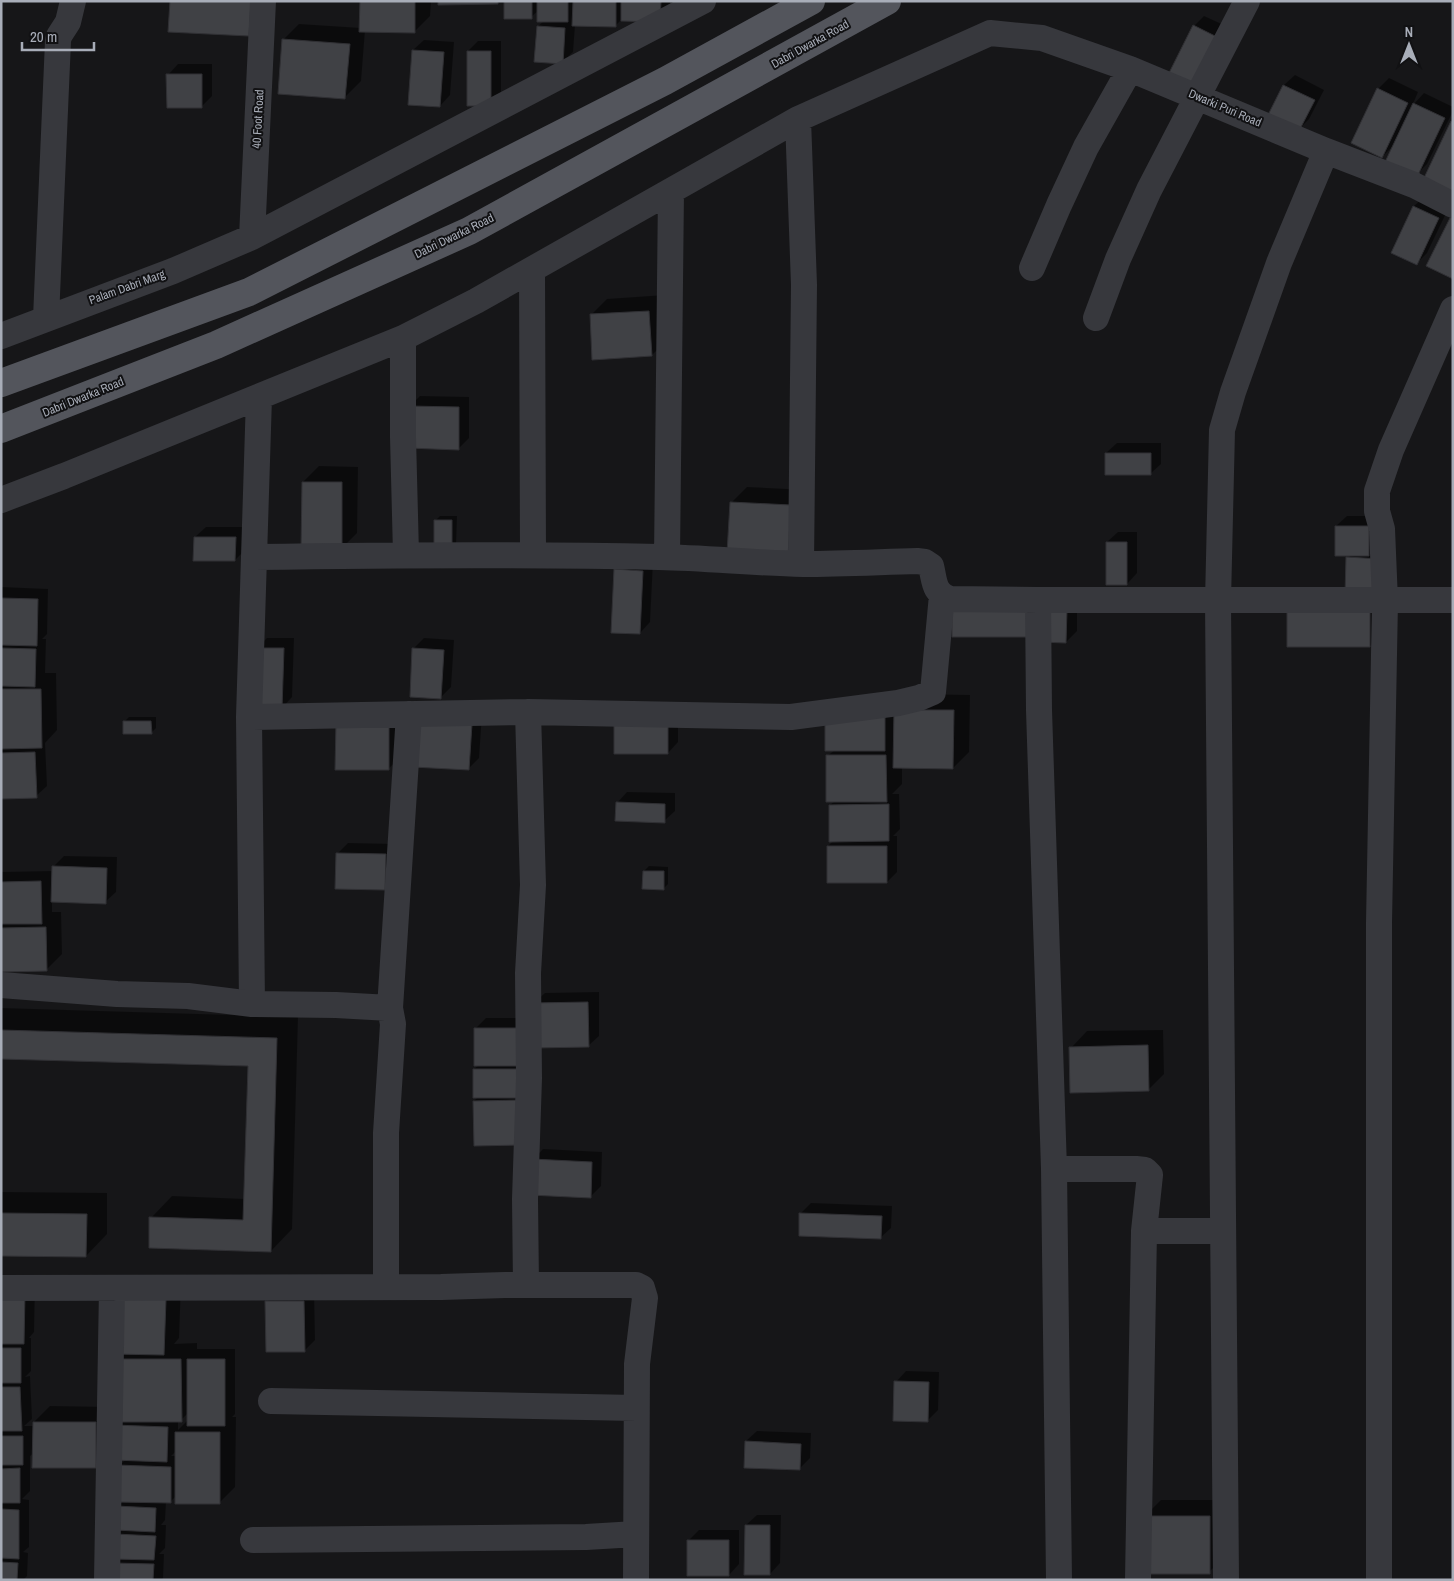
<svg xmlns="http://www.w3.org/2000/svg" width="1454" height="1581" viewBox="0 0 1454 1581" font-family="'Archivo Narrow',sans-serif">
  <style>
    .shadow { fill: #0007; fill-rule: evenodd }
    .building { fill: #404145; stroke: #303034 }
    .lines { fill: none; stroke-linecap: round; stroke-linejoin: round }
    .street { stroke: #37383d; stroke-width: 26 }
    .primary { stroke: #53555c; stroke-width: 28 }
    .labels { text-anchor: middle; stroke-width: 4; stroke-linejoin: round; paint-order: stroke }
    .street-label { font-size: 12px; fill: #a8adb8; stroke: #111113 }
  </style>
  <rect width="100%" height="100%" fill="#161618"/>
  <path class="shadow" d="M361,1h70l-1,15 -16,16 -49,-2 -4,51 -16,16 -62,-57 16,-16 62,4z
    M505,1h165v9l-11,11 -38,-1 -6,6 -40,-1 -2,27 -11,10 -24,-36 6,-5 -5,-11 -8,7z
    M1204,16l22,10 -23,47 -9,-47z
    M424,40l30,2 -4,53 -10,11 -27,-56z
    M478,41h23v53l-10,10 -23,-53z
    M178,64h34v32l-10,10 -34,-31z
    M1295,75l29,15 -15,29 -10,10 -30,-15 15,-29z
    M1389,78l29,14 -6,14 12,-13 29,14v4l-26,53 -11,11 -22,-30 -12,12 -4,-68z
    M1425,196l24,11 -22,46 -10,10 -24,-11 21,-46z
    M665,295l3,44 -16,16 -61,-40 16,-16z
    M420,396l49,1v41l-11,11 -49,-42z
    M1117,443h44v21l-11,10 -44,-21z
    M319,466l39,1 -1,66 -16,16 -38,-67z
    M747,487l60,3 -3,49 -73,-36z
    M440,516h17l-1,29 -5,5 -16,-29z
    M1347,516h32l7,114 -16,16 -23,-55 1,-33 3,-3 -15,-29z
    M206,527h40l-1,23 -10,10 -40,-23z
    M1118,532h19v41l-10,11 -20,-42z
    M653,561l-3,61 -10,11 -25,-63z
    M1,587l47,2 -1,45 -5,5h4l-1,34h11l1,57 -12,13 2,43 -11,10 -35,1z
    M1077,599v32l-11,11 -24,-1z
    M267,638h27l-2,59 -10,11 -26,-59z
    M424,638l30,2 -3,47 -10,10 -28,-48z
    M911,694l59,1 -1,57 -16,16 -51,-1v17l-10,10h7l1,35 -7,7h4v36l-10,10 -59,-36 6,-6 -4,-35 5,-4 -8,-45z
    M678,710v32l-10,11h-53z
    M399,712v47l-11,10 -51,-47z
    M482,714l-3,44 -11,11 -53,-3z
    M129,717h27v11l-5,5 -27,-11z
    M627,792l48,1v18l-11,10 -47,-18z
    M348,843l48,1 -11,45 -48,-35z
    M64,856l53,1 -1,35 -11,10 -53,-2v12h9l1,42 -16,16 -45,1v-99l52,-1 1,-5z
    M649,866l19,1v17l-5,5 -19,-18z
    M599,992v44l-11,10 -54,-43 11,-10z
    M1,1008l297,9 -6,212 -21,22 -120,-33 21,-22 73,3 4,-134 -248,-7z
    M486,1018h45l2,115 -59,-32 5,-5 -5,-27 5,-4 -4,-36z
    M1163,1030l1,44 -16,16 -77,-42 16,-17z
    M543,1149l59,3 -1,34 -11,11 -57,-37z
    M1,1192l106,1v41l-21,22 -85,-1z
    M811,1203l81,3 -1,22 -11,10 -79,-25z
    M1,1281l34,1 -1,50 -5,6h2v33l-6,6 5,-1 2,43 -8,7h10v-4l16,-16 61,1 -16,60 -61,-14 -4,3v35l-8,8 7,1v47l-6,5 5,1 -1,23 -4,4h-22z
    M181,1283l-2,55 -5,6 23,-1v6h38v65l-3,3h4l-1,70 -16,16 -43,-7 -6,6h-4l-1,18 -4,5h5l-1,23 -6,6h5l-1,24 -1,2h-47l2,-73 6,-6 -4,-35 7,-7 -11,-107zM188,1413v7l-10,10v-10h3zM176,1451v5h-5z
    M277,1291h37l1,49 -11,11 -37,-49z
    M906,1371l33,1 -1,38 -11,11 -31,-39z
    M757,1431l54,2 -1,25 -11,11 -53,-28z
    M1161,1500h64v56l-16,16 -64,-56z
    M757,1515h24l-1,48 -10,11 -24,-49z
    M699,1530h40v34l-10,11 -41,-34z"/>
  <path class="building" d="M170,1h81l-2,35 -81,-4z
    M360,1h55v32l-56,-1z
    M438,1h60v3l-60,1z
    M504,1h28v18h-28z
    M537,1h31v21h-31z
    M573,1h43v26l-44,-1z
    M621,1h40l-1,21 -39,-1z
    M1193,25l24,12 -24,48 -24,-12z
    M537,26l28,2 -2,36 -29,-2z
    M282,39l68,5 -5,55 -67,-5z
    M412,50l32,2 -4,55 -32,-2z
    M467,51h24v55h-24z
    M166,74h36v34h-35z
    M1283,85l32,15 -16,31 -31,-16z
    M1377,88l31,15 -26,55 -31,-15z
    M1413,103l32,15 -28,59 -32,-15z
    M1451,121l2,1v72l-30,-14z
    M1413,206l26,12 -22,47 -26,-12z
    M1451,216l2,1v62l-27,-13z
    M649,311l3,45 -60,4 -2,-46z
    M408,406l51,1v43l-51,-2z
    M1105,453h46v22h-46z
    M302,482h40v68h-41z
    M730,502l61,3 -3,52 -61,-4z
    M434,520h18v31h-18z
    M1335,526h34v30h-34z
    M194,537h42l-1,24h-42z
    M1106,542h21v43h-21z
    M1346,557l35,2 -2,37 -34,-1z
    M614,569l29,2 -3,63 -29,-1z
    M1,598l37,1 -1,47 -36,-1z
    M952,607h75v30h-75z
    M1287,607h83v40h-83z
    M1042,609h25l-1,34 -25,-1z
    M1,648l35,1 -1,38 -34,-1z
    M255,648h29l-2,61 -28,-1z
    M412,648l32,2 -3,49 -31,-2z
    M1,689h40l1,59 -41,1z
    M894,710h60l-1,59 -60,-1z
    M885,714v37h-60v-35z
    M614,720h54v34h-54z
    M123,721h28l1,13h-29z
    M416,721l56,3 -3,46 -56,-3z
    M336,722h53v48h-54z
    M35,752l2,46 -36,1v-46z
    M826,755h60l1,47h-61z
    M616,802l49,2v19l-50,-2z
    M889,804v37l-60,1v-37z
    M827,846h60v37h-60z
    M336,853l50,1 -1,36 -50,-1z
    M52,866l55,2 -1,36 -55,-2z
    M643,871h21v19l-22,-1z
    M41,881l1,43h-41v-42z
    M46,927l1,44 -46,1v-44z
    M588,1002l1,45 -56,1v-45z
    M474,1028h47v38h-47z
    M1,1030l276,8 -6,214 -122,-4v-31l94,3 5,-154 -247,-7z
    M1148,1045l1,46 -79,2 -1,-46z
    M473,1069h48v29h-48z
    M522,1100l1,45 -49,1 -1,-45z
    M532,1159l60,3 -1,36 -61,-3z
    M1,1213l86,1 -1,43 -85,-1z
    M799,1213l83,3 -1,23 -82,-3z
    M1,1291l24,1 -1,52h-23z
    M115,1297l51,2 -2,56 -51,-1z
    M265,1301h39l1,51h-39z
    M1,1348h20v35h-20z
    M117,1359h64l1,63h-65z
    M187,1359h38v67h-38z
    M894,1381l35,1 -1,40 -35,-1z
    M1,1387h19l2,44h-21z
    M33,1422h63v46h-64z
    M114,1425l54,2 -1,35 -54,-2z
    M175,1432h45v72h-45z
    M1,1436h22v29h-22z
    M745,1441l56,3 -1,26 -56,-2z
    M117,1465l54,2v36l-54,-1z
    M20,1468v35h-19v-34z
    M116,1506l40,2 -1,24 -40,-2z
    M1,1509l18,1v49l-18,-1z
    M1143,1516h67v58h-67z
    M745,1525h25v50h-26z
    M115,1534l41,2 -2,24 -40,-1z
    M687,1540h42v36h-42z
    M1,1562l17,1 -1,17h-16z
    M114,1563l40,1 -1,16h-39z"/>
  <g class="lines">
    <path class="street" d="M798,119l6,166 -3,279
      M252,237l11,-236
      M1032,268l27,-63 27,-58 44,-78
      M532,270l1,284
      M46,318l12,-277 1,-5 9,-14 5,-21
      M1096,318l22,-59 31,-69 98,-189
      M1,336l172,-65 79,-34 451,-236
      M403,338v99l3,117
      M1,500l63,-24 339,-138 73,-37 322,-182 192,-86 52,5 88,31 196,82 88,34 39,20
      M254,557c135,-2 270,-3 405,0 48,1 96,6 144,7 38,0 76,-2 114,-3l8,1 6,4c4,16 2,26 19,33l88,1
      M667,557l4,-366
      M249,717l10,-320
      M1,985l116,9 71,2 64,8 -3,-287 279,-5 263,5 107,-14 21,-5 14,-6 9,-97
      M252,1004l84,1 54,3
      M1054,1169h82l9,1 5,5 -6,56 -6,349
      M1144,1231h79
      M526,1285l-1,-86 4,-121 -1,-105 5,-88 -5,-173
      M386,1287v-154l7,-109 -3,-16 19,-294
      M1,1288l440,-1 64,-2h131l6,3 3,10 -8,66 -1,216
      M271,1401l365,7
      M253,1540l333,-3 50,-3
      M107,1580l5,-292
      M1059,1580l-5,-411 -15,-459 -1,-110h415
      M1226,1580l-8,-979 4,-171 11,-38 46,-129 47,-112
      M1379,1580v-657l6,-322 -3,-72 -5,-18v-20l14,-41 62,-141"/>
    <path class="primary" d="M1,383l248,-91 416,-211 146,-80
      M1,429l215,-84 253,-114 418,-230"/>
  </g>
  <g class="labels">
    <g class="street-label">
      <text transform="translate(810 44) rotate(-29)" y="4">Dabri Dwarka Road</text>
      <text transform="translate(1225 108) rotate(23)" y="4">Dwarki Puri Road</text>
      <text transform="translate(258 119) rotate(-87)" y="4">40 Foot Road</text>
      <text transform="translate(454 236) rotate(-26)" y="4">Dabri Dwarka Road</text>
      <text transform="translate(127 287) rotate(-20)" y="4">Palam Dabri Marg</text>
      <text transform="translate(83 397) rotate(-22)" y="4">Dabri Dwarka Road</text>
    </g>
  </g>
  <rect width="1454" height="1581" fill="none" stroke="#a8adb8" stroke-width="5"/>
  <g transform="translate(1409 45)" stroke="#111113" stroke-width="4" paint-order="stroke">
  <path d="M0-4L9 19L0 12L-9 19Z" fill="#a8adb8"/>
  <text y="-8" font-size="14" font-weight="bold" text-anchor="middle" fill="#a8adb8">N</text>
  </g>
  <path d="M22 42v8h72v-8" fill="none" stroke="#a8adb8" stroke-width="2.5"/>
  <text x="30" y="42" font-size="15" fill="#a8adb8" stroke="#111113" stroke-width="4" paint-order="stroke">20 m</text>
</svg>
